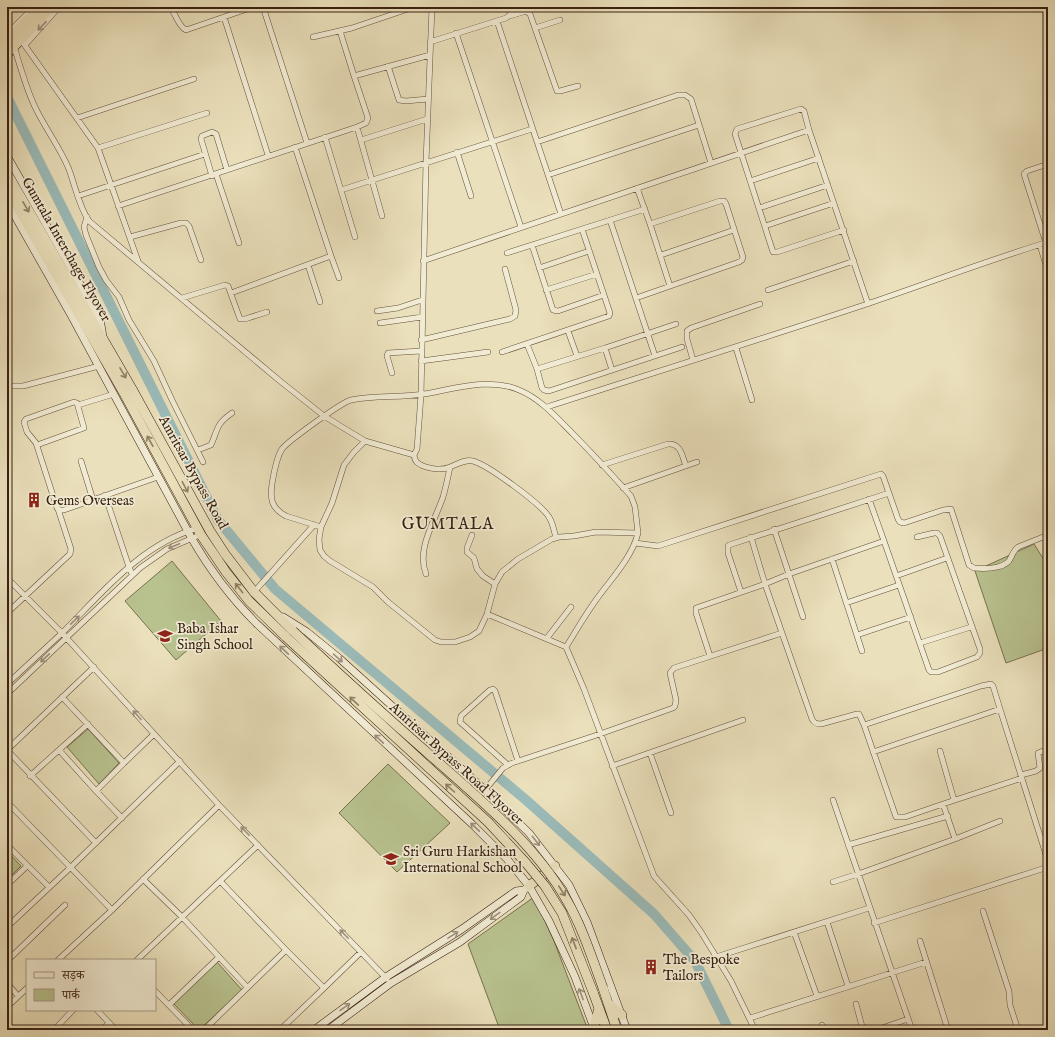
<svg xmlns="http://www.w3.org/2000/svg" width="1055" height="1037" viewBox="0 0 1055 1037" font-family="'IM FELL English','Noto Serif Devanagari',serif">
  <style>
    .green { fill: #b8c28f; stroke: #787150 }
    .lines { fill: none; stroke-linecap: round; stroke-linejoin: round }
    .river { stroke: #9bbbb9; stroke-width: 10 }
    .street-casing { stroke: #64503c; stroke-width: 6 }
    .secondary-casing { stroke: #382012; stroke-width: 8 }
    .highway-casing { stroke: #382012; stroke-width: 10 }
    .street { stroke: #f1ebd3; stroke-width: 5 }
    .secondary { stroke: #f1ebd3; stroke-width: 7 }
    .highway { stroke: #eae0bb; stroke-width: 9 }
    .highway-bridge-casing { stroke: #382012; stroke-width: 10; stroke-linecap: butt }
    .highway-bridge { stroke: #eae0bb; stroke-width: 9 }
    .oneway { stroke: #9e907c }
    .oneway2 { stroke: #918066 }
    .labels { text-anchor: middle; stroke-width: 3.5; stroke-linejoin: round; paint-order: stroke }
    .street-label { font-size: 14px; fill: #382012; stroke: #f1ebd3 }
    .poi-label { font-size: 14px; fill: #382012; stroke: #f1ebd3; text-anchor: start }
    .quarter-label { font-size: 16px; letter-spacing: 1px; fill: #382012; stroke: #f1ebd3 }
  </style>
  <rect width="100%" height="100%" fill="#eae0bb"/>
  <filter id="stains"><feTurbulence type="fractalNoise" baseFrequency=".005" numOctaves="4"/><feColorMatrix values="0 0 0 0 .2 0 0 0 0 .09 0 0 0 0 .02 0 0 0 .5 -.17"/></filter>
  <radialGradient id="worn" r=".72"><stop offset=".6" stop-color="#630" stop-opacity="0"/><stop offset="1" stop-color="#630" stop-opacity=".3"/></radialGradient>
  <path class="green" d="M1034,544l12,19 2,7v47l-3,1 3,10v20l-42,15 -31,-92z
    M172,561l49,60 -45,39 -51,-59z
    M88,729l31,34 -20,21 -32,-37z
    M388,764l62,59 -53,49 -58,-59z
    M7,851l14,15 -14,14z
    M534,897l20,44 34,89h-88l-32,-86z
    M217,962l25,28 -43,40 -26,-27z"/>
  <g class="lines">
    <path class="river" d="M7,97l211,423 57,69 251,211 128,114 41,47 34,69"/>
    <g class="street-casing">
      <path id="street" d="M170,7c6,7 8,19 16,23l67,-23
        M263,7l44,136
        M432,7l-6,155 -5,233 -4,54 -3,6 -49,-14 -11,11 -10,13 -12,38 -11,24 -2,12 1,11 4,6 6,5 43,26 15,15 47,38 6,2h14l15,-5 9,-6 8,-17 8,-30 7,-12 16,-13 34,-20 7,-2 15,-1 22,-4 42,1c-6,25 -28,47 -42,67 -11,15 -20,31 -30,47l18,42 70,187 35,39 12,17 30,49 24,49
        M546,7v1
        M510,16l16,-5 4,3 27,77h3l18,-5
        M224,17l44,138
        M497,21l64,193
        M535,28l25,-8
        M7,29l5,9
        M340,31l14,45
        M9,32l25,-25
        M456,33l65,194
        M313,37l39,-9 62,-21
        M21,40l77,108 40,113
        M430,42l76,-24 5,-4 -2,-7
        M25,45l34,-38
        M14,46c6,20 12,42 21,61 10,21 24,39 33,60 7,17 10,38 21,54l191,160 44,35 41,25
        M388,66l11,34 7,1 22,-2
        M77,118l117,-39
        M357,127l9,-4 2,-5 -14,-42 76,-21
        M809,130l-5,-19 -3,-2 -64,20 -2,5 38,118h4l67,-22
        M325,137l30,100
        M361,140l66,-21
        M537,142l141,-47h7l6,4 20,64
        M98,148l109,-35
        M457,152l14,44
        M216,174l23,69
        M548,175l151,-50
        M212,176l-11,-37 1,-3 10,-4 4,2 11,36
        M750,181l69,-23
        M637,188l13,36
        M341,190l191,-61
        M78,196l127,-42
        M118,206l239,-79 25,89
        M759,208l69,-23
        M87,217l-3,10 2,8 13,32 7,13 13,17 10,23 25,41 18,39 31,62
        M610,220l45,136
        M765,226l69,-23
        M130,237l51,-14h5l3,3 12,34
        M1046,243l-22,-69 3,-3 21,-7
        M532,245l21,65 5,1 46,-16
        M1040,245l8,27
        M507,253l138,-44
        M661,255l73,-25
        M331,256l8,22
        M423,261l386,-131 59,174
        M308,265l12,37
        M539,268l50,-17
        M546,290l51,-16
        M768,290l86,-29
        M231,293l100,-37 -36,-109
        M182,298l43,-13 3,1 12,33h5l22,-7
        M636,298l103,-36 3,-2 1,-3 -17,-53 -2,-3h-4l-70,23 20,62
        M377,311l21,-3 24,-8
        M380,323l42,-6
        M568,331l9,25
        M421,340l89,-21 5,-3 1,-6 -11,-41
        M527,344l10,25 68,-21 7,22
        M605,348l71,-24
        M736,348l16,52
        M502,352l107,-36 1,-3 -28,-84
        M693,360l-6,-21v-8l4,-3 69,-24
        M421,361l67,-9
        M537,369l5,19 2,2 5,1 133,-44
        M392,373l-5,-17 1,-3 33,-2
        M7,386h16l76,-20
        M78,405l36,-11
        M547,407c106,-34 212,-67 317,-102 62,-21 122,-44 184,-63
        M37,445l47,-17 -7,-25 -3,-1 -48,17 -2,3 3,10 9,11 21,65 3,2h4l94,-33
        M198,450l13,-5c7,-16 5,-21 21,-32
        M414,455c1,7 3,8 9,11 9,3 18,5 27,1 8,-3 15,-8 23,-6 15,4 68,43 76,56 4,6 5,14 7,21
        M81,461l12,39
        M602,465l66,-21c13,-1 14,12 18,22
        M623,488l74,-26
        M105,495l24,72 3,7
        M869,499l15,42
        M321,527l-35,-11c-15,-8 -16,-17 -14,-32 2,-11 4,-26 10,-35 6,-8 60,-47 69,-49 24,-5 49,-2 73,-6 30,-5 66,-17 95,-4 22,9 38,28 54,44 20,20 39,41 58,62l4,11 3,26
        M198,528c-57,16 -96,65 -136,105l157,172 168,174
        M774,529l29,88
        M472,535l-5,13v4l7,6 3,11 6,7 12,8
        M635,543l23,3 223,-72 2,2 15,43 2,3 4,1 39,-13 8,-1 18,56 5,3c10,1 28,1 35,-7 3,-5 4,-10 9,-14l30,-12
        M832,559l30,92
        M426,574c-10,-25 9,-53 17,-77 3,-10 5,-20 7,-30
        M896,576l51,-18
        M7,578l55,55 -55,51
        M254,592l60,-67
        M741,592l-13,-39v-7l1,-1 157,-51
        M846,603l53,-18
        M7,613l63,-59 1,-5 -13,-40
        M487,614l79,33
        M782,633l30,86c2,4 4,5 9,5l36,-10h2l5,11 32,92h9l38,-13 12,35 -97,35 -25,8
        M857,635l54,-18
        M547,638l24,-31
        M920,643l51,-16
        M710,656l-14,-43v-5l69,-24 -14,-47
        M94,667l-87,83 89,93
        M7,694l133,-126 27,-19 35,-15
        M62,697l62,66 -28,28 26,27
        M864,725l117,-39 10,-2 2,2 7,23 48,152
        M59,750l37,41
        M940,751l14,49
        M873,752l127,-43
        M650,753l21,60
        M124,763l30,-29
        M508,765l-48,-43 1,-6 29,-26 3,-1 2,2 23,70
        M612,766l131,-46
        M1021,775l15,-4 4,-3 -2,-15 10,-4
        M30,776l58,-52
        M485,790l18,-22 9,-5 88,-29 73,-26 2,-2 1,-6 -6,-27 4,-5 108,-35 -17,-49 24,-10 95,-33 45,129 2,2h7l39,-15 3,-4v-4l-40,-113 -3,-3h-3l-17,4
        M833,800l79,230
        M7,802l105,108 -54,50
        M943,804l79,-26
        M955,839l45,-18
        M7,845l42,42
        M848,845l100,-29
        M143,879l39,38 65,70
        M7,885l20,-19
        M112,910l107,-105
        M983,911l26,80 1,14 8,25
        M827,922l21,64
        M874,923l174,-56
        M7,927l64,-60 109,-106
        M794,932l23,64
        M920,941l28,89
        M716,957l153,-49
        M137,960l121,-115
        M7,961l58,-56
        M1047,967l1,4
        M7,983l11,13
        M324,988l37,-36
        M155,991l38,39
        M856,1004l7,26
        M169,1005l50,-48
        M7,1007l20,-19
        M97,1010l19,20
        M750,1018l176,-56
        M822,1025l2,5
        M54,1030l19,-20
        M102,1030l7,-7
        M204,1030l82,-80 -66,-69
        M280,1030l44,-42 -38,-38
        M876,1030l32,-11"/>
    </g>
    <g class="secondary-casing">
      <path id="secondary" d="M7,156l93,163 3,18
        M7,202l64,113 121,224c18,31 39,59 64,84l216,201 35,35 22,27 20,35 26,56 19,51
        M283,617l24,15 32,26 146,132 44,43 40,52 18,37 40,108
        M314,1030l72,-53 76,-48 54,-38 8,-1 5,-4
        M328,1030l63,-47 69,-41 61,-45 3,-7"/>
    </g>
    <g class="highway-casing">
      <path id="highway" d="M7,41l34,-34
        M7,54l45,-47
        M7,173l125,216 78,142 15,23 29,38 39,39
        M7,189l118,206 76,140 25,37 23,29 37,36
        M529,886l26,-20
        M603,988l14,42
        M593,992l14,38
        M609,1004l13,11
        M594,1027l5,-19"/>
    </g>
    <use href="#street" class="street"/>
    <use href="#secondary" class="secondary"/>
    <use href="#highway" class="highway"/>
    <g class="highway-bridge-casing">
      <path id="highway-bridge" d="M293,631c45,42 90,83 137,124 46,41 105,89 136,144 16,27 26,59 37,89
        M286,637l202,185 38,41 19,23 17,27 31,79"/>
    </g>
    <use href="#highway-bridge" class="highway-bridge"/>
  </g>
  <defs><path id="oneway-shaft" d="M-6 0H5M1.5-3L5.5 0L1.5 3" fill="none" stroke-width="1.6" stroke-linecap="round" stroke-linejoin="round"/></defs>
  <g class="oneway">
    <use href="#oneway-shaft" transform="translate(42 26) rotate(133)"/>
    <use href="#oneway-shaft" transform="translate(174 546) rotate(157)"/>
    <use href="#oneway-shaft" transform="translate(75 620) rotate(-44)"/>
    <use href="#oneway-shaft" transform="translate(284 650) rotate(-137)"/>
    <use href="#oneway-shaft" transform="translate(45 658) rotate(137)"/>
    <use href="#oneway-shaft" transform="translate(338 658) rotate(41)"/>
    <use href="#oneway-shaft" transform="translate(137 715) rotate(-132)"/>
    <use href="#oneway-shaft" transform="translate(379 739) rotate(-137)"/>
    <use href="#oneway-shaft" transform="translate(475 827) rotate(-137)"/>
    <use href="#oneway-shaft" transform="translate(245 831) rotate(-134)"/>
    <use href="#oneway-shaft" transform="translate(536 841) rotate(52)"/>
    <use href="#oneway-shaft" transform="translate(495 916) rotate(144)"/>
    <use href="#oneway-shaft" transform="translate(344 934) rotate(-134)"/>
    <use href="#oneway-shaft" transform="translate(453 935) rotate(-32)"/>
    <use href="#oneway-shaft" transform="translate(581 994) rotate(-111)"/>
    <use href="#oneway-shaft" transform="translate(345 1007) rotate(-35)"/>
  </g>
  <g class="oneway2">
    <use href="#oneway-shaft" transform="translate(26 207) rotate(60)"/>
    <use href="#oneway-shaft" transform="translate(123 373) rotate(60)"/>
    <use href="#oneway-shaft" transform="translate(150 441) rotate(-119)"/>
    <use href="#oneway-shaft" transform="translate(185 487) rotate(62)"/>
    <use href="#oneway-shaft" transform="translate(239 588) rotate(-128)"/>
    <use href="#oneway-shaft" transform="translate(354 701) rotate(-137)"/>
    <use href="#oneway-shaft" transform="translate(450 788) rotate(-138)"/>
    <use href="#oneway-shaft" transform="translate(562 891) rotate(57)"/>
    <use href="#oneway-shaft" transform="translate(574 943) rotate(-111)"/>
  </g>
  <defs>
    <g id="building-bare" transform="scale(1.2)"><path d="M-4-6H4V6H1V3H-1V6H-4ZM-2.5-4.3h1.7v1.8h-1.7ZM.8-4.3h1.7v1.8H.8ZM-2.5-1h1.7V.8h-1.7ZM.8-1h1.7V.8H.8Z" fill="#8f2418" stroke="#f1ebd3" stroke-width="2.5" paint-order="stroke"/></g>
    <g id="school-bare" transform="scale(1.2)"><path d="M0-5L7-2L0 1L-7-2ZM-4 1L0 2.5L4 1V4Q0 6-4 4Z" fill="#8f2418" stroke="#f1ebd3" stroke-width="2.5" paint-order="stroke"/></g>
  </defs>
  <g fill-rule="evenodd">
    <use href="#building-bare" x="34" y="500"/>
    <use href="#school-bare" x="165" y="636"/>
    <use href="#school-bare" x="391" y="859"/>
    <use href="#building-bare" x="651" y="967"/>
  </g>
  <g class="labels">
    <g class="street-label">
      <text transform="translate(67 249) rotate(60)" y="5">Gumtala Interchage Flyover</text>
      <text transform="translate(194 472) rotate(61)" y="5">Amritsar Bypass Road</text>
      <text transform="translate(457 763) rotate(42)" y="5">Amritsar Bypass Road Flyover</text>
    </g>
    <g class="poi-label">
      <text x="46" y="505">Gems Overseas</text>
      <text x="177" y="633">Baba Ishar<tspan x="177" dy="16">Singh School</tspan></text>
      <text x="403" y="856">Sri Guru Harkishan<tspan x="403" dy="16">International School</tspan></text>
      <text x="663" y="964">The Bespoke<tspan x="663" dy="16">Tailors</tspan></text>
    </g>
    <g class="quarter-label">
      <text x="448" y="529">GUMTALA</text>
    </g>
  </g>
  <rect width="1055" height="1037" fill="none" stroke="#eae0bb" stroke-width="24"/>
  <rect x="8" y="8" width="1039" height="1021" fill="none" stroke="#382012" stroke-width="2"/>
  <rect x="12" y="12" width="1031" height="1013" fill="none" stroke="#382012"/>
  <rect x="26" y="959" width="130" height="52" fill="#f1ebd3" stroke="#a79a86"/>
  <rect x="34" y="972" width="20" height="6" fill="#f1ebd3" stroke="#a79a86"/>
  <text x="62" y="979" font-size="12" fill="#382012">सड़क</text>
  <rect x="34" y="989" width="20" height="12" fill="#b8c28f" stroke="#a79a86"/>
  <text x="62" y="999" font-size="12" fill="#382012">पार्क</text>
  <rect width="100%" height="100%" filter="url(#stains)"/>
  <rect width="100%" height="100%" fill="url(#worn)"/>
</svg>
